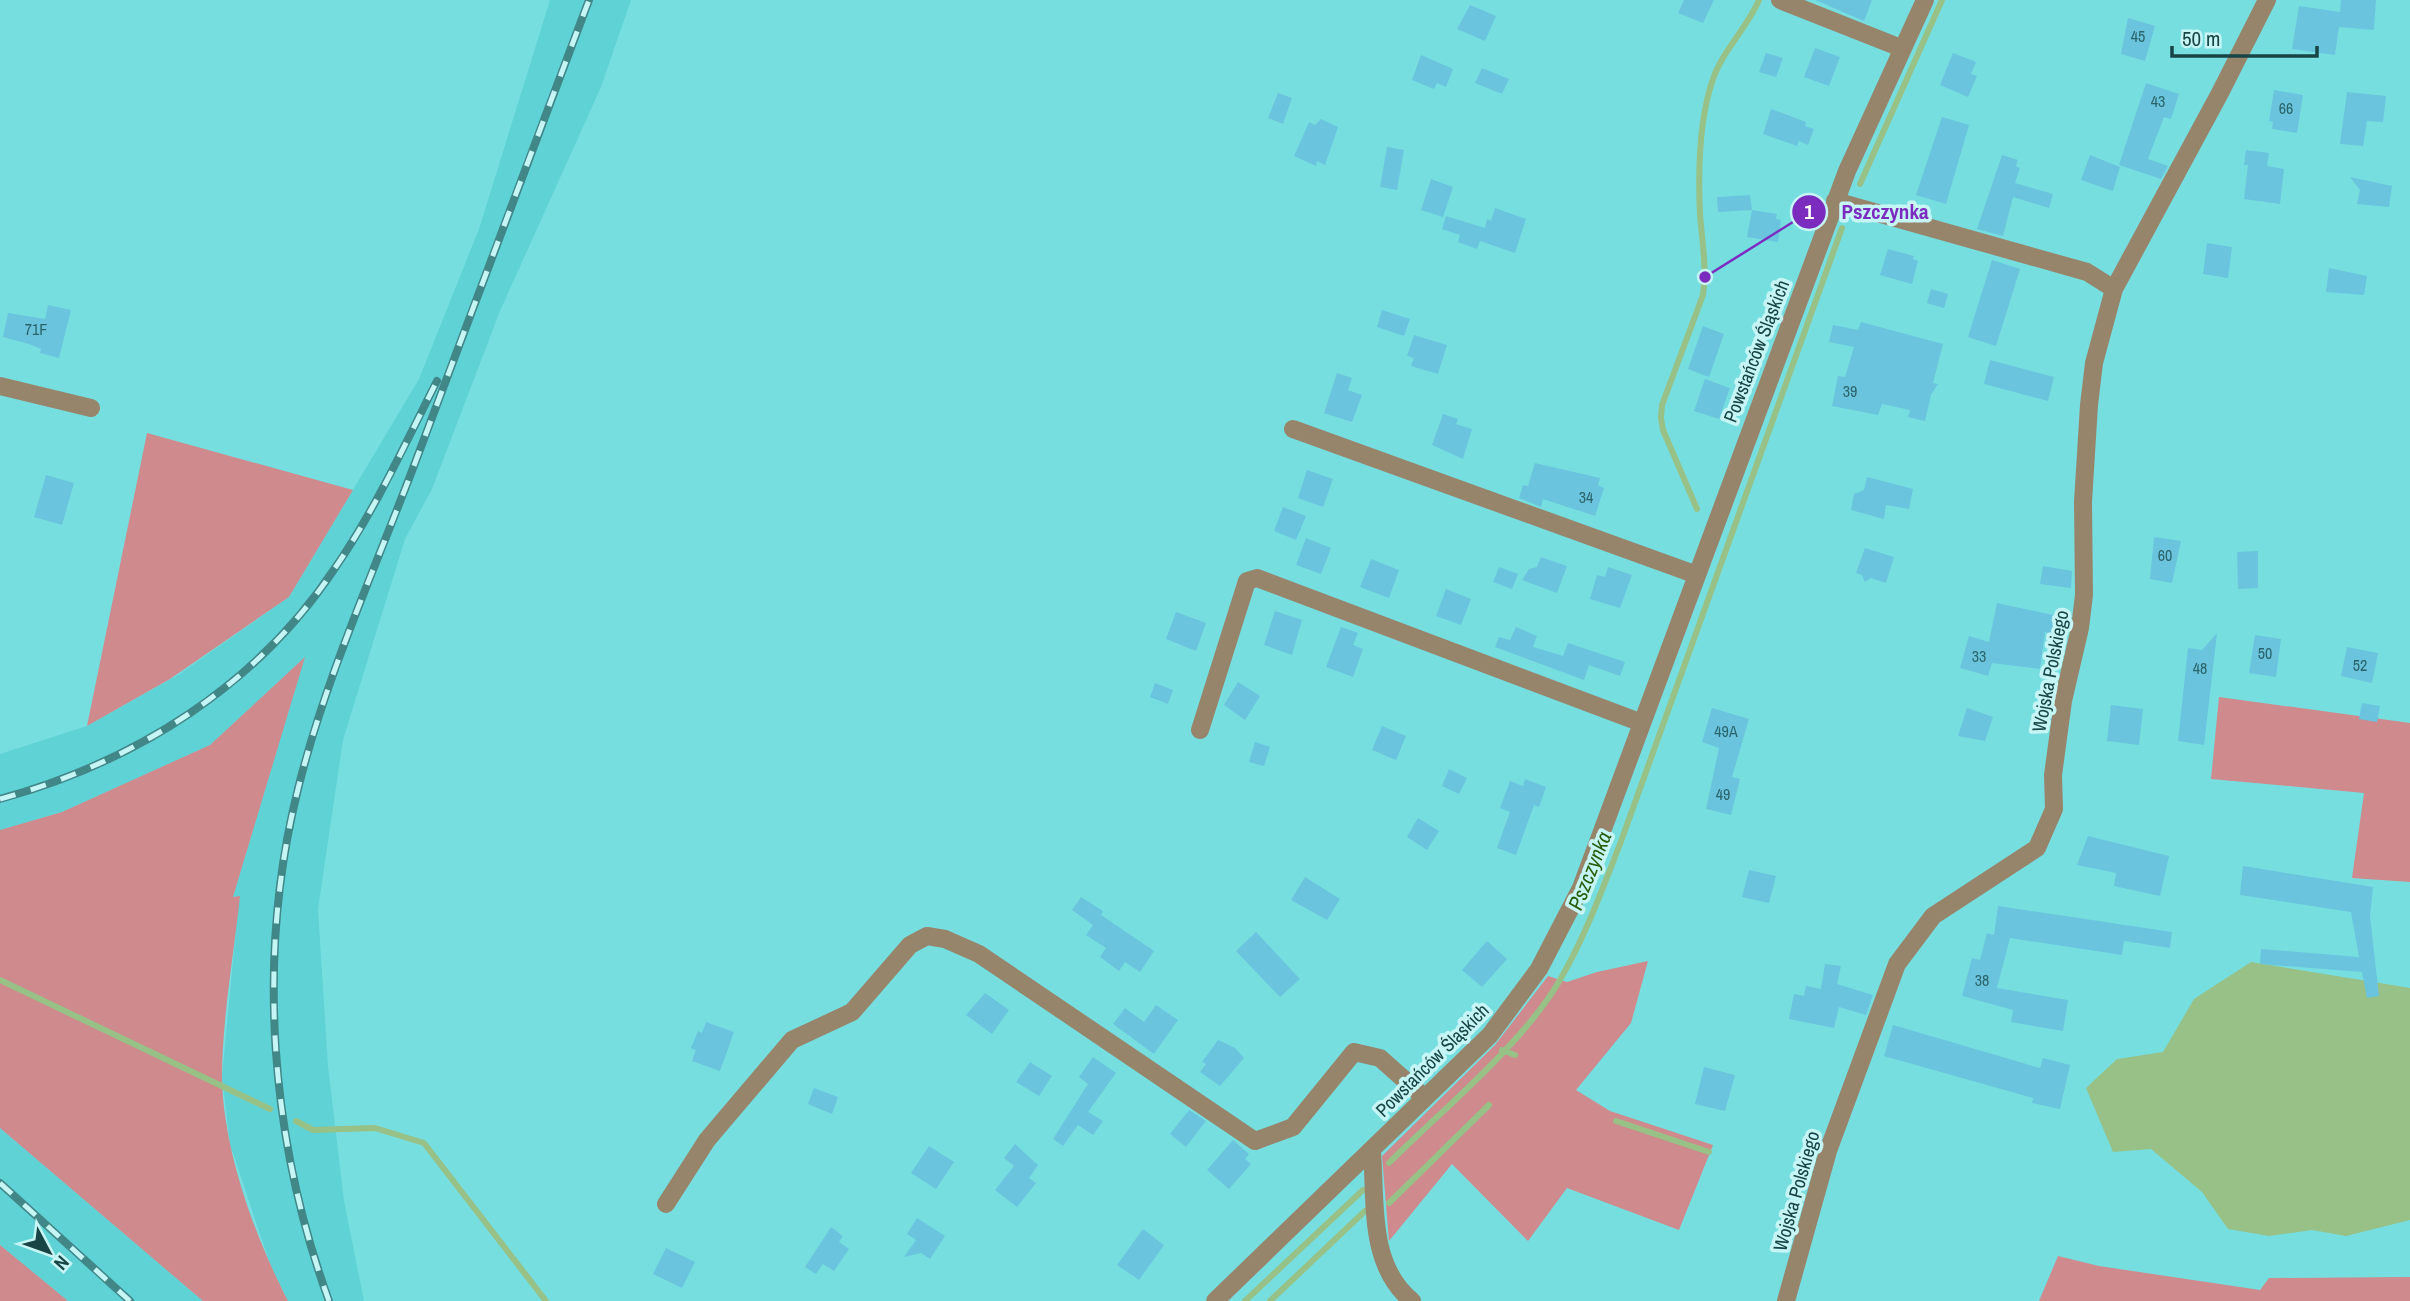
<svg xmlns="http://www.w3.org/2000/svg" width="2410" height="1301" viewBox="0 0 2410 1301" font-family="'Archivo Narrow',sans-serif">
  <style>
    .built { fill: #5fd2d5 }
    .green { fill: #ce8a8c }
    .water { fill: #97c186 }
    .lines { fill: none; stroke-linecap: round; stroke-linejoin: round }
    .stream { stroke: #97c186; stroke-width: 6 }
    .building { fill: #6ac4dd }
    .minor { stroke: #97856b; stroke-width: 18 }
    .rail-casing { stroke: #418788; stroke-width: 8 }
    .rail { stroke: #c6f5f6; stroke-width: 5; stroke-dasharray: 16; stroke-linecap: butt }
    .labels { text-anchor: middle; stroke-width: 7; stroke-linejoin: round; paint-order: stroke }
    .number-label { font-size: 16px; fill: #2c646b }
    .street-label { font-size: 19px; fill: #184445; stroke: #c6f5f6 }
    .water-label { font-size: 21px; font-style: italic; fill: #285c08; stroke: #c6f5f6 }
    .leader { fill: none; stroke: #7b2cbf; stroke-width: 2.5 }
    .callout-dot { fill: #7b2cbf; stroke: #c6f5f6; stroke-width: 2.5 }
    .mark-label { font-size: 21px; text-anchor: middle; font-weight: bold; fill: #fff }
    .callout-label { font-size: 21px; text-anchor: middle; font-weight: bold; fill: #7b2cbf; stroke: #c6f5f6; stroke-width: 7; stroke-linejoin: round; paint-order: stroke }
  </style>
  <rect width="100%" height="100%" fill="#77dee0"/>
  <path class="built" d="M550,0h81l-30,87 -101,224 -68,178 -27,50 -62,201 -25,169 10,157 16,135 20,100h-76l-17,-34 -41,-123 -8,-67 17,-181 -6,1 71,-239 -94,87 -148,67 -62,18v-76l87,-28 91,-51 111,-78 130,-218 60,-150z
    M0,1128l203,173h-135l-68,-56z"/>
  <path class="green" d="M147,433l206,57 -64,107 -119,82 -83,47z
    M305,657l-72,240 7,-1c-6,57 -18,125 -18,181 1,73 33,160 66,224h-85l-203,-173v-298l62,-18 148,-67z
    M2219,697l191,26v159l-58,-4 12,-85 -153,-14z
    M1648,961l-17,62 -55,67 34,21 103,34 -34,85 -112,-42 -39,53 -76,-77 -63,77 -7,-85 113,-111 53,-69 19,6 30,-10z
    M0,1245l68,56h-68z
    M2058,1256l41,10 161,24 9,-12 141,-1v24h-371z"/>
  <path class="water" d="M2251,962l159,26v232l-64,16 -34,-6 -43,6 -41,-7 -26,-37 -51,-43 -38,3 -27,-64 31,-29 46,-7 31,-53z"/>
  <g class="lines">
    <path class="stream" d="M1860,184l82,-184
      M1697,509l-34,-79 -2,-12 1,-13 41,-110c4,-27 -1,-54 -3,-81 -2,-42 -1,-95 13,-135 10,-29 34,-51 46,-79
      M0,980l270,129
      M1502,1050l13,5
      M296,1121l17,9 62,-2 49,15 122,158
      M1616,1121l93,31
      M1389,1163c54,-54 133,-118 171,-183 25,-43 42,-90 60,-136l222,-616
      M1389,1203l100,-98
      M1245,1301l118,-111
      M1270,1301l95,-90"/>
  </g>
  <path class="building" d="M1684,0h30l-11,23 -25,-10z
    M1815,0h57l-8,21z
    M2341,0h35l-2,30 -35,-3 -4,28 -43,-6 7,-43 41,6z
    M1470,5l26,11 -11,25 -28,-12z
    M2128,18l27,8 -10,35 -24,-7z
    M1815,48l25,9 -11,29 -25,-9z
    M1766,53l17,5 -7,19 -17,-5z
    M1953,53l23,9 -5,12 6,2 -9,21 -28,-12z
    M1421,55l32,14 -7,18 -9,-4 -3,6 -22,-9z
    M1482,68l27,11 -7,15 -27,-11z
    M2146,83l33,11 -8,25 -7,-2 -16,42 20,7 -7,13 -42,-14z
    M2274,90l29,5 -6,38 -25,-4 1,-7 -4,-1z
    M2347,92l39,4 -3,26 -16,-1 -4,25 -23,-2z
    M1278,93l14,5 -9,26 -15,-6z
    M1771,109l35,13 -1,4 9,3 -6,16 -9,-4 -2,5 -34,-12z
    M1942,117l27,8 -23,79 -30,-9z
    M1321,119l17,8 -13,38 -8,-4 -1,5 -22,-10 15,-34 6,3z
    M1387,147l17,3 -7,40 -17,-3z
    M2246,150l23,3 -2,13 17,3 -4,35 -36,-5 4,-34h-4z
    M2002,155l16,5 -2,6 4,2 -5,15 38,11 -4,14 -36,-11 -10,39 -26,-7z
    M2090,155l30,12 -7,24 -32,-11z
    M2350,177l42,9 -3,21 -32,-3 3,-14z
    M1431,179l22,8 -10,30 -22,-7z
    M1750,195l2,15 -34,2 -1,-15z
    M1495,208l31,11 -11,34 -35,-12 -3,8 -19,-7 2,-7 -18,-6 4,-13 39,12 2,-9 4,2z
    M1752,210l25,4 -1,5 5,1 -3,22 -31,-5z
    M2207,243l25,4 -4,31 -25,-4z
    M1888,249l26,7 -1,3 5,2 -6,23 -32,-9z
    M1992,260l28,9 -24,77 -28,-9z
    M2329,268l38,8 -3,19 -38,-3z
    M1931,289l17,5 -4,14 -17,-5z
    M48,305l23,5 -12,48 -19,-5 1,-4 -12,-5 -26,-7 5,-24 37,6z
    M1382,310l28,9 -6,17 -27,-9z
    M1861,322l82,22 -10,39 5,1 -7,11 -6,26 -17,-4 2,-7 -28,-6 -4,11 -46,-9 6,-30 7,1 9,-30 -25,-5 4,-17 25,5z
    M1703,326l21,8 -15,43 -21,-8z
    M1414,335l33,10 -9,29 -27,-8 3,-8 -7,-2z
    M1990,360l64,17 -6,24 -64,-17z
    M1337,373l15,5 -4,12 14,5 -10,27 -28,-9z
    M1705,379l25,9 -11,31 -25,-8z
    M1443,414l15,5 -2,5 16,5 -9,30 -31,-14z
    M1535,463l65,15 -2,7 6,3 -9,28 -52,-17 -2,8 -22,-9 4,-13 5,1z
    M1307,470l26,9 -10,28 -25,-9z
    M46,475l28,8 -12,42 -28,-8z
    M1867,477l46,12 -4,20 -23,-4 -2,14 -33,-9 3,-16 10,-4z
    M1283,507l23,9 -10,24 -22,-9z
    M2154,537l27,4 -9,42 -22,-4z
    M1306,538l25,10 -10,26 -25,-9z
    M1865,548l29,9 -8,26 -15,-5 -6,4 -3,-7 -6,-2z
    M2258,551v37l-20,1 -1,-37z
    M1541,557l26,9 -10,27 -35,-13 7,-11 8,-2z
    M1371,559l28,11 -10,28 -29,-11z
    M2043,566l29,5 -1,17 -31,-4z
    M1499,567l19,7 -6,15 -19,-7z
    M1608,567l24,8 -12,33 -30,-9 7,-24 8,2z
    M1446,589l25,10 -10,26 -25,-9z
    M1997,603l70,15 -4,18 -18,-4 -5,37 -48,-6 -4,13 -28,-8 9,-32 20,6z
    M1275,611l27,9 -10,35 -28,-10z
    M1176,612l30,11 -10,28 -30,-12z
    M1341,627l17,6 -5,12 10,4 -10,28 -27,-10z
    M1516,627l21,9 -4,11 30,9 5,-13 57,19 -5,14 -31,-11 -5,15 -89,-33 4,-10 11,3z
    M2217,633l-13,112 -26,-4 10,-93 14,2z
    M2255,635l26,4 -5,38 -27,-4z
    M2347,647l31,6 -6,30 -31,-7z
    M1238,682l22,14 -15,24 -21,-15z
    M1155,683l18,7 -5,14 -18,-7z
    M2362,703l18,3 -3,16 -18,-3z
    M2111,705l32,4 -4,36 -32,-4z
    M1712,708l37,11 -17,58 8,2 -9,36 -25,-6 13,-61 -17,-6z
    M1967,708l26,9 -8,24 -27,-5z
    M1382,726l24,10 -10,24 -24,-10z
    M1255,742l15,5 -6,19 -15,-4z
    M1449,769l18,9 -8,16 -17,-8z
    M1525,779l21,8 -7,20 -5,-2 -18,50 -19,-7 13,-36 -10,-4 10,-27 13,5z
    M1418,818l21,13 -12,19 -20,-13z
    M2088,836l81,20 -9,40 -46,-10 2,-13 -39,-8z
    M2243,866l130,21 -3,29 9,80 -12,2 -5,-26 -102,-8 1,-15 98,8 -8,-45 -111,-17z
    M1749,870l27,6 -7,27 -27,-6z
    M1305,877l35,22 -13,21 -36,-20z
    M1081,897l22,14 -2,4 53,36 -14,21 -15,-10 -6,9 -19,-14 6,-9 -20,-13 7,-10 -21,-15z
    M1998,906l174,26 -2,16 -46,-7 -2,14 -112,-17 -13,50 71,12 -5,31 -52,-9 2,-12 -51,-14 10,-38 8,2 7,-27 7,2z
    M1256,932l44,47 -20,18 -44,-46z
    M1487,941l20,18 -25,28 -20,-17z
    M1825,964l16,2 -4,18 36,11 -7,20 -27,-8 -5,21 -45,-9 5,-25 10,2 2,-10 15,3z
    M985,993l24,17 -17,24 -26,-19z
    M1156,1005l22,15 -24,34 -41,-30 12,-16 19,14z
    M706,1022l28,10 -14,39 -28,-10 4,-11 -5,-2 7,-17 4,2z
    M1893,1025l147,43 3,-10 27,7 -10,44 -28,-6 1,-5 -149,-42z
    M1218,1040l17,8 9,10 -24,28 -20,-14 6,-8 -4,-2z
    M1093,1057l23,16 -28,39 15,9 -10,14 -15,-10 -15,21 -10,-7 35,-55 -9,-7z
    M1030,1062l22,14 -13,20 -23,-14z
    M1704,1067l31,8 -10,36 -30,-7z
    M814,1088l24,9 -6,17 -24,-10z
    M1189,1110l17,11 -20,26 -16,-13z
    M1233,1140l16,14 -4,5 6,5 -22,25 -22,-19z
    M1015,1144l23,21 -9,13 7,5 -19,24 -22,-17 19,-24 -10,-8z
    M929,1146l25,16 -18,27 -25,-16z
    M917,1218l28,18 -15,23 -9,-6 -17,4 12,-17 -9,-6z
    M831,1227l12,9 -4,6 10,7 -15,22 -11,-7 -7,10 -11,-7z
    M1143,1229l21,16 -25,35 -22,-15z
    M666,1248l29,14 -13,26 -29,-14z"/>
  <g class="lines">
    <path class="minor" d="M1780,0l121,48
      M1835,201l252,71 27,17
      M0,386l91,22
      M1293,429l404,146
      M1200,730l47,-149 10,-3 385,145
      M1372,1151c4,51 -4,114 40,150
      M666,1204l41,-64 85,-100 60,-28 58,-67 17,-9 18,3 34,15 276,187 38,-14 61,-75 26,6 45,40
      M1215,1301l275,-266 49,-66 42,-81 266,-717 78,-171
      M1786,1301l42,-150 69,-187 36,-48 104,-68 17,-39 -1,-34 10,-74 17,-73 4,-33 -1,-93 6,-97 5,-42 20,-74 106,-196 47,-93"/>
    <g class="rail-casing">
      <path id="rail" d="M0,799c135,-37 257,-113 335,-231 40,-58 70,-124 102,-187
        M0,1183l130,118
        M329,1301c-59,-162 -73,-344 -31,-512 28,-114 79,-224 120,-334 57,-152 114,-304 171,-455"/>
    </g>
    <use href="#rail" class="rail"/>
  </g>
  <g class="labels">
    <g class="number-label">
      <text x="2138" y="42">45</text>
      <text x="2158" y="107">43</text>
      <text x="2286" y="114">66</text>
      <text x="36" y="335">71F</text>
      <text x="1850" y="397">39</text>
      <text x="1586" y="503">34</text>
      <text x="2165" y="561">60</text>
      <text x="2265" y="659">50</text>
      <text x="1979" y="662">33</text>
      <text x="2360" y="671">52</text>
      <text x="2200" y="674">48</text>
      <text x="1726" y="737">49A</text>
      <text x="1723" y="800">49</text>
      <text x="1982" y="986">38</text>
    </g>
    <g class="street-label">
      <text transform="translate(1756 351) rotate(-69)" y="7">Powstańców Śląskich</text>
      <text transform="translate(2050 671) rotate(-79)" y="7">Wojska Polskiego</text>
      <text transform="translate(1432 1060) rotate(-45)" y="7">Powstańców Śląskich</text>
      <text transform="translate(1796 1191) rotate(-74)" y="7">Wojska Polskiego</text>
    </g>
    <g class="water-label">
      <text transform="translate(1590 871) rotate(-68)" y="7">Pszczynka</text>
    </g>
  </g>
  <path class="leader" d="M1705 277L1809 212"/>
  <g class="callout-dot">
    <circle cx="1705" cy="277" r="7"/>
    <circle cx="1809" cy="212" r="18"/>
  </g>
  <g class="mark-label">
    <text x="1809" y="219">1</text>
  </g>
  <g class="callout-label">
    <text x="1885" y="219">Pszczynka</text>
  </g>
  <g transform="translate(49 1252) rotate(131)" stroke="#c6f5f6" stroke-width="5" paint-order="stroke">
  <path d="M0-5L12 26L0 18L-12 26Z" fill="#184445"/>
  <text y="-10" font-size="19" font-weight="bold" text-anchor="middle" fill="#184445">N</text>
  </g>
  <path d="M2172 46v10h145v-10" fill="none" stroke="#184445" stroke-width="3.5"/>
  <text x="2182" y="46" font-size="21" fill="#184445" stroke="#c6f5f6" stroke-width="5" paint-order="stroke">50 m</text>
</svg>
